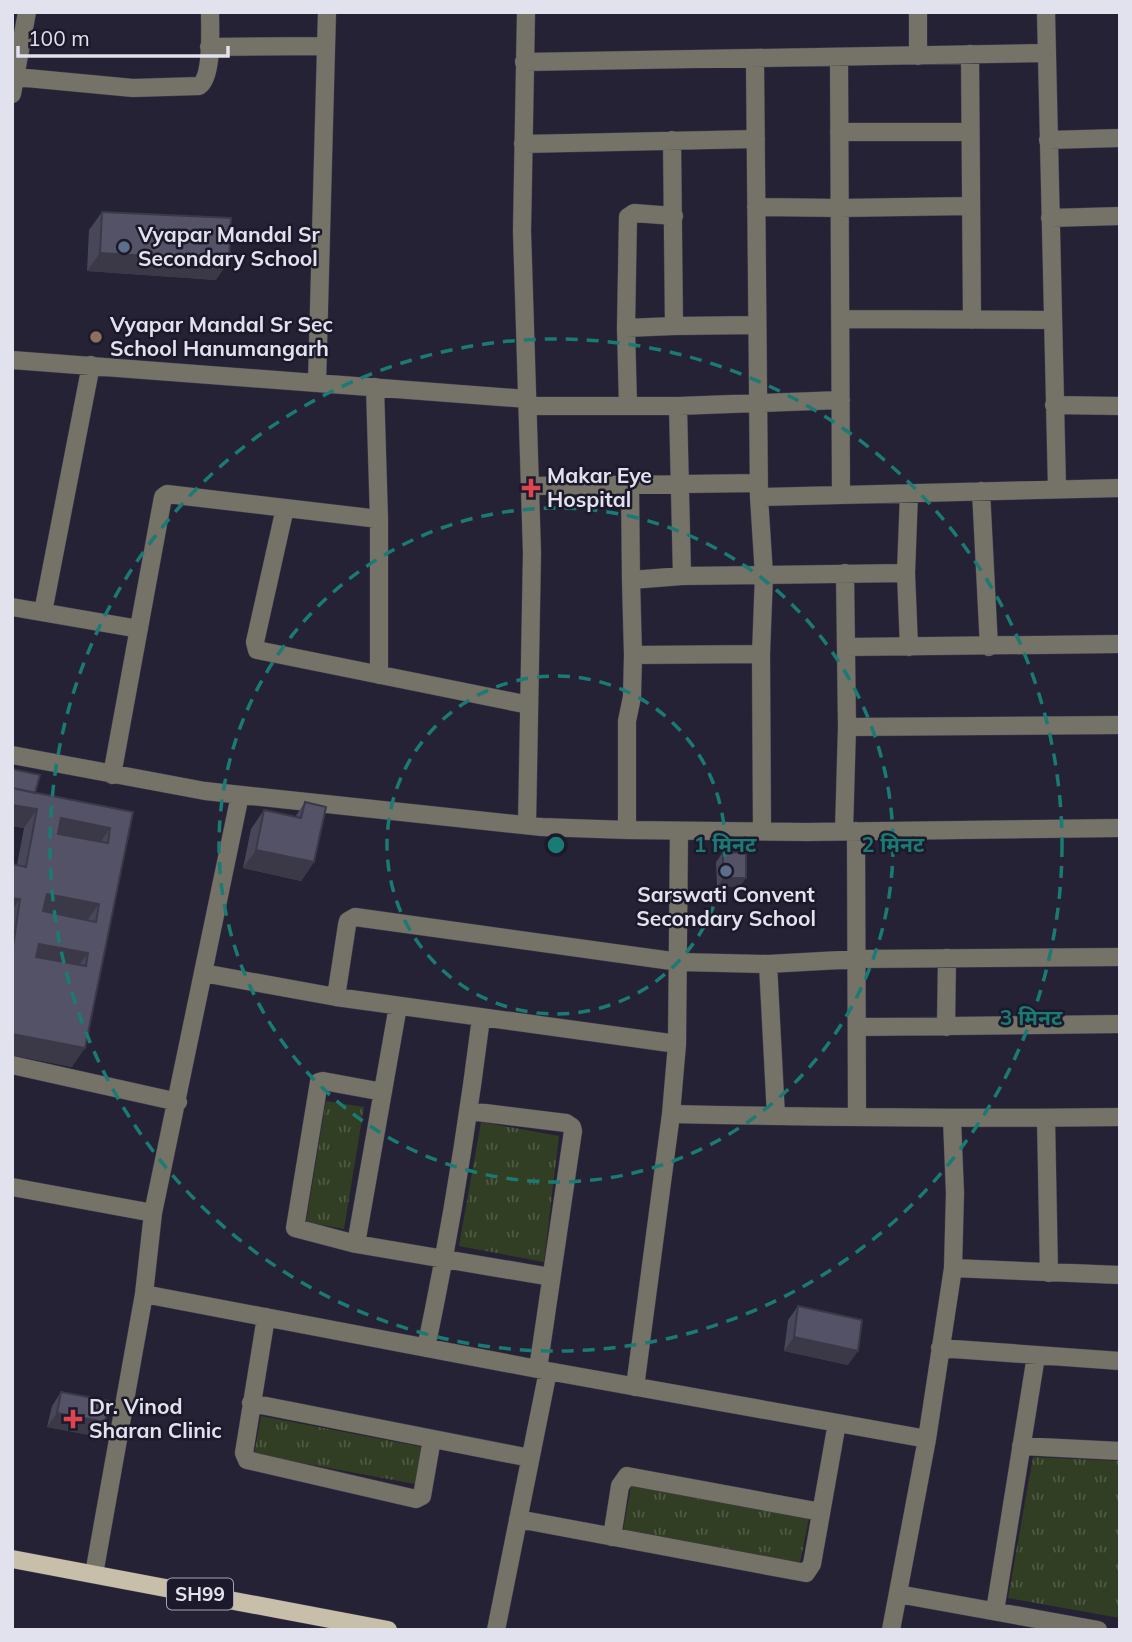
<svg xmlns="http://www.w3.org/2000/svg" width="1132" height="1642" viewBox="0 0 1132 1642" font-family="Mulish,'Noto Sans Devanagari',sans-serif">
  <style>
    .park { fill: url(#park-tufts) }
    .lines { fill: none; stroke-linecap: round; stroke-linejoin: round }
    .minor-casing { stroke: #3f3d4f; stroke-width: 19 }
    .major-casing { stroke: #3f3d4f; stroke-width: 19 }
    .minor { stroke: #757268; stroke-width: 18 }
    .major { stroke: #c7bfaa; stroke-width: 18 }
    .wall { fill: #484759 }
    .shaded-wall { fill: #3b3948 }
    .building { fill: #545267; stroke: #3b3948; stroke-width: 2; fill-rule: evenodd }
    .ring { fill: none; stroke: #1a7b74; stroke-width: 3.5; stroke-dasharray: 12 9 }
    .service-dot { fill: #5c6f8a; stroke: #1c192b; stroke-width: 2.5 }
    .education-dot { fill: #8d6e63; stroke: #1c192b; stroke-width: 2.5 }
    .health-dot { fill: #e0444e; stroke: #1c192b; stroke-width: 2.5 }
    .labels { text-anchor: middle; stroke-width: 5; stroke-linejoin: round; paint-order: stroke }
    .shield { fill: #1c192b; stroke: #a7a5b4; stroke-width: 2 }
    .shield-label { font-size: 19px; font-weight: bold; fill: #e2e1ee }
    .poi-label { font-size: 21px; font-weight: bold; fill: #e2e1ee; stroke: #1c192b; text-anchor: start }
    .centre { fill: #1a7b74; stroke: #1c192b; stroke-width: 3.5 }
    .ring-label { font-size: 21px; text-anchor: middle; font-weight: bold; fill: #1a7b74; stroke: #1c192b; stroke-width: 5; stroke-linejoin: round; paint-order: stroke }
  </style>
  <defs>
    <pattern id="park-tufts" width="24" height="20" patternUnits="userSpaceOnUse" patternTransform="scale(1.75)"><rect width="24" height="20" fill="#323e24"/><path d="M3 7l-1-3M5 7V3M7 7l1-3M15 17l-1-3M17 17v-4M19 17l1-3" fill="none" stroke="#4f5a44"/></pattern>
  </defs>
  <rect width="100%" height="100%" fill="#252235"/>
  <path class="park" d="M326,1101l38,6 -20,122 -38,-7z
    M481,1122l78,14 -15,126 -85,-16z
    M261,1416l161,31 -7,37 -161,-30z
    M1033,1457l87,4v157l-112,-20z
    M631,1486l178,32 -9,45 -177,-32z"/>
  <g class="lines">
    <g class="minor-casing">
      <path id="minor" d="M526,12l-4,219 10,322 -5,272
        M1046,12l11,476
        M209,47l117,-1
        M970,54l2,266
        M918,56v-44
        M839,57l2,438
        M755,60l4,437 5,78 -3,79 1,177
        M524,62l522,-9
        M16,77l117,11 66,-2c14,-9 11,-57 11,-74
        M12,94l15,-82
        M839,132h131
        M672,140l2,186 83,-1
        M1048,140l72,-2
        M523,144l233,-5
        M756,207l83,1 131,-2
        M1050,218l70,-2
        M840,319l212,1
        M626,328l2,-111 6,-4 40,3
        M12,360l515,39
        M317,383l10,-371
        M375,387l4,132v156
        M1054,405l66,1
        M527,406h151l163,-6
        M628,406l-2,-78 48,-2
        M678,406l4,170
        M630,484l1,96 51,-4 224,-3
        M530,486l229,-3
        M981,491l8,156
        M909,493l-3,80 3,74
        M759,497l361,-9
        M285,508l-30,134 2,8 272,55
        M12,607l127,22
        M43,612l48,-247
        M847,647l273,-3
        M633,655l128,-1
        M847,727l273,-2
        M12,755l193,36 337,36 85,3 180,2 313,-4
        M112,775l51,-278 4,-3 212,25
        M627,830v-109l5,-24 1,-42 -2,-75
        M844,831l3,-104 -2,-154
        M856,831l1,285
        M203,973l133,24 341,47
        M336,997l11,-72 1,-4 7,-4 324,45 89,2
        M857,1027l263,-3
        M946,1027l1,-69
        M12,1065l166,37
        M383,1092l-60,-11 -4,1 -24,146 61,16 195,33
        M469,1111l97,12 6,4 1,4 -35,238
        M671,1114c150,3 299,5 449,3
        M776,1116l-8,-152 90,-5 262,-2
        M1046,1118l3,155
        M12,1187l141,26
        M356,1244l42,-238
        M953,1268l167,7
        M144,1294l404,77 379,68
        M266,1317l-22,136 3,7 169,39 6,-3 10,-57
        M426,1348c23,-109 41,-219 55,-330
        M940,1348l180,13
        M635,1387l36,-273 6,-70 2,-213
        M251,1403l279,55
        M1021,1446l99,5
        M518,1519l288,54 6,-9 25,-141
        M612,1537l8,-51 7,-10 194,36
        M94,1574l50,-280 9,-81 87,-418
        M898,1594l200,36
        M995,1611l41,-255
        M496,1630l52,-259
        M891,1630l36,-191 26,-171 2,-75 -3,-73"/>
    </g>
    <g class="major-casing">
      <path id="major" d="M12,1559l376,71"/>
    </g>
    <use href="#minor" class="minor"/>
    <use href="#major" class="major"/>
  </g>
  <path class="wall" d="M102,212l114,68 -129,-9 2,-41z
    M12,769l23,24 98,19 -61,255 -60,-12v-191l5,1 7,-37 -12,-2z
    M305,802l9,60 -13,19 -58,-13 8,-39 13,-19 31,7z
    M723,852l23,26 -7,9h-22l-1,-25z
    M798,1306l50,59 -64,-14 4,-31z
    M61,1392l34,44 -48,-9 5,-21z"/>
  <path class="shaded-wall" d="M100,253l129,8 -13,19 -129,-9z
    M12,805l25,4 -13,19 -12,-2z
    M61,818l49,10 -12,18 -50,-9z
    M256,850l58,12 -13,19 -58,-13z
    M723,878h23l-7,9h-22z
    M47,894l52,10 -13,18 -52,-9z
    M12,898l8,1 -8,11z
    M39,944l49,9 -13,18 -49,-9z
    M12,1034l73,14 -13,19 -60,-12z
    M794,1337l64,14 -10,14 -64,-14z
    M57,1413l48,9 -10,14 -48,-9z"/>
  <path class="building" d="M102,212l129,6 -2,43 -129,-8z
    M12,769l28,6 -5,18 -23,-5z
    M12,788l121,24 -48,236 -73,-14v-81l8,-54 -8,-1v-34l14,3 11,-58 -25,-4zM61,818l49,10 -2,15 -50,-9zM47,894l52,10 -3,18 -53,-11zM39,944l49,9 -2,13 -50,-9z
    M305,802l21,5 -12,55 -58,-12 8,-40 37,8z
    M723,852l23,1v25h-23z
    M798,1306l64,14 -4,31 -64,-14z
    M61,1392l48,9 -4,21 -48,-9z"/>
  <g class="ring">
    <circle cx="556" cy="845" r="169"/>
    <circle cx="556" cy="845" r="337"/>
    <circle cx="556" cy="845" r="506"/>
  </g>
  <g class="service-dot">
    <circle cx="124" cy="247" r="7"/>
    <circle cx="726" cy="871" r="7"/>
  </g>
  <circle class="education-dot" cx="96" cy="337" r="7"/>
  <g class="health-dot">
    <path d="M527.5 477.5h7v7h7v7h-7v7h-7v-7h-7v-7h7z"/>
    <path d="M69.5 1408.5h7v7h7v7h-7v7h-7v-7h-7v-7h7z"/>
  </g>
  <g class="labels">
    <rect class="shield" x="167" y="1578.5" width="66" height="31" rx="5"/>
    <g class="shield-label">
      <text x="200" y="1601">SH99</text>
    </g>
    <g class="poi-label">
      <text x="138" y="242">Vyapar Mandal Sr<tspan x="138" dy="24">Secondary School</tspan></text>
      <text x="110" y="332">Vyapar Mandal Sr Sec<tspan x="110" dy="24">School Hanumangarh</tspan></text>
      <text x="547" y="483">Makar Eye<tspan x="547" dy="24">Hospital</tspan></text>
      <text x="726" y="902" text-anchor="middle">Sarswati Convent<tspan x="726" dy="24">Secondary School</tspan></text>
      <text x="89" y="1414">Dr. Vinod<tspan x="89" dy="24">Sharan Clinic</tspan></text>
    </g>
  </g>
  <circle cx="556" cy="845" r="10" class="centre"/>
  <g class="ring-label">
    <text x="725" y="852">1 मिनट</text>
    <text x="893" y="852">2 मिनट</text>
    <text x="1031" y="1025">3 मिनट</text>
  </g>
  <rect width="1132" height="1642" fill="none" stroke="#e2e1ee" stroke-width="28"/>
  <path d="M18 46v10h210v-10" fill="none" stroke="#e2e1ee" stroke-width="3.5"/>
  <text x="28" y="46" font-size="21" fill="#e2e1ee" stroke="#1c192b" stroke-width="5" paint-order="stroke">100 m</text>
</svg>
